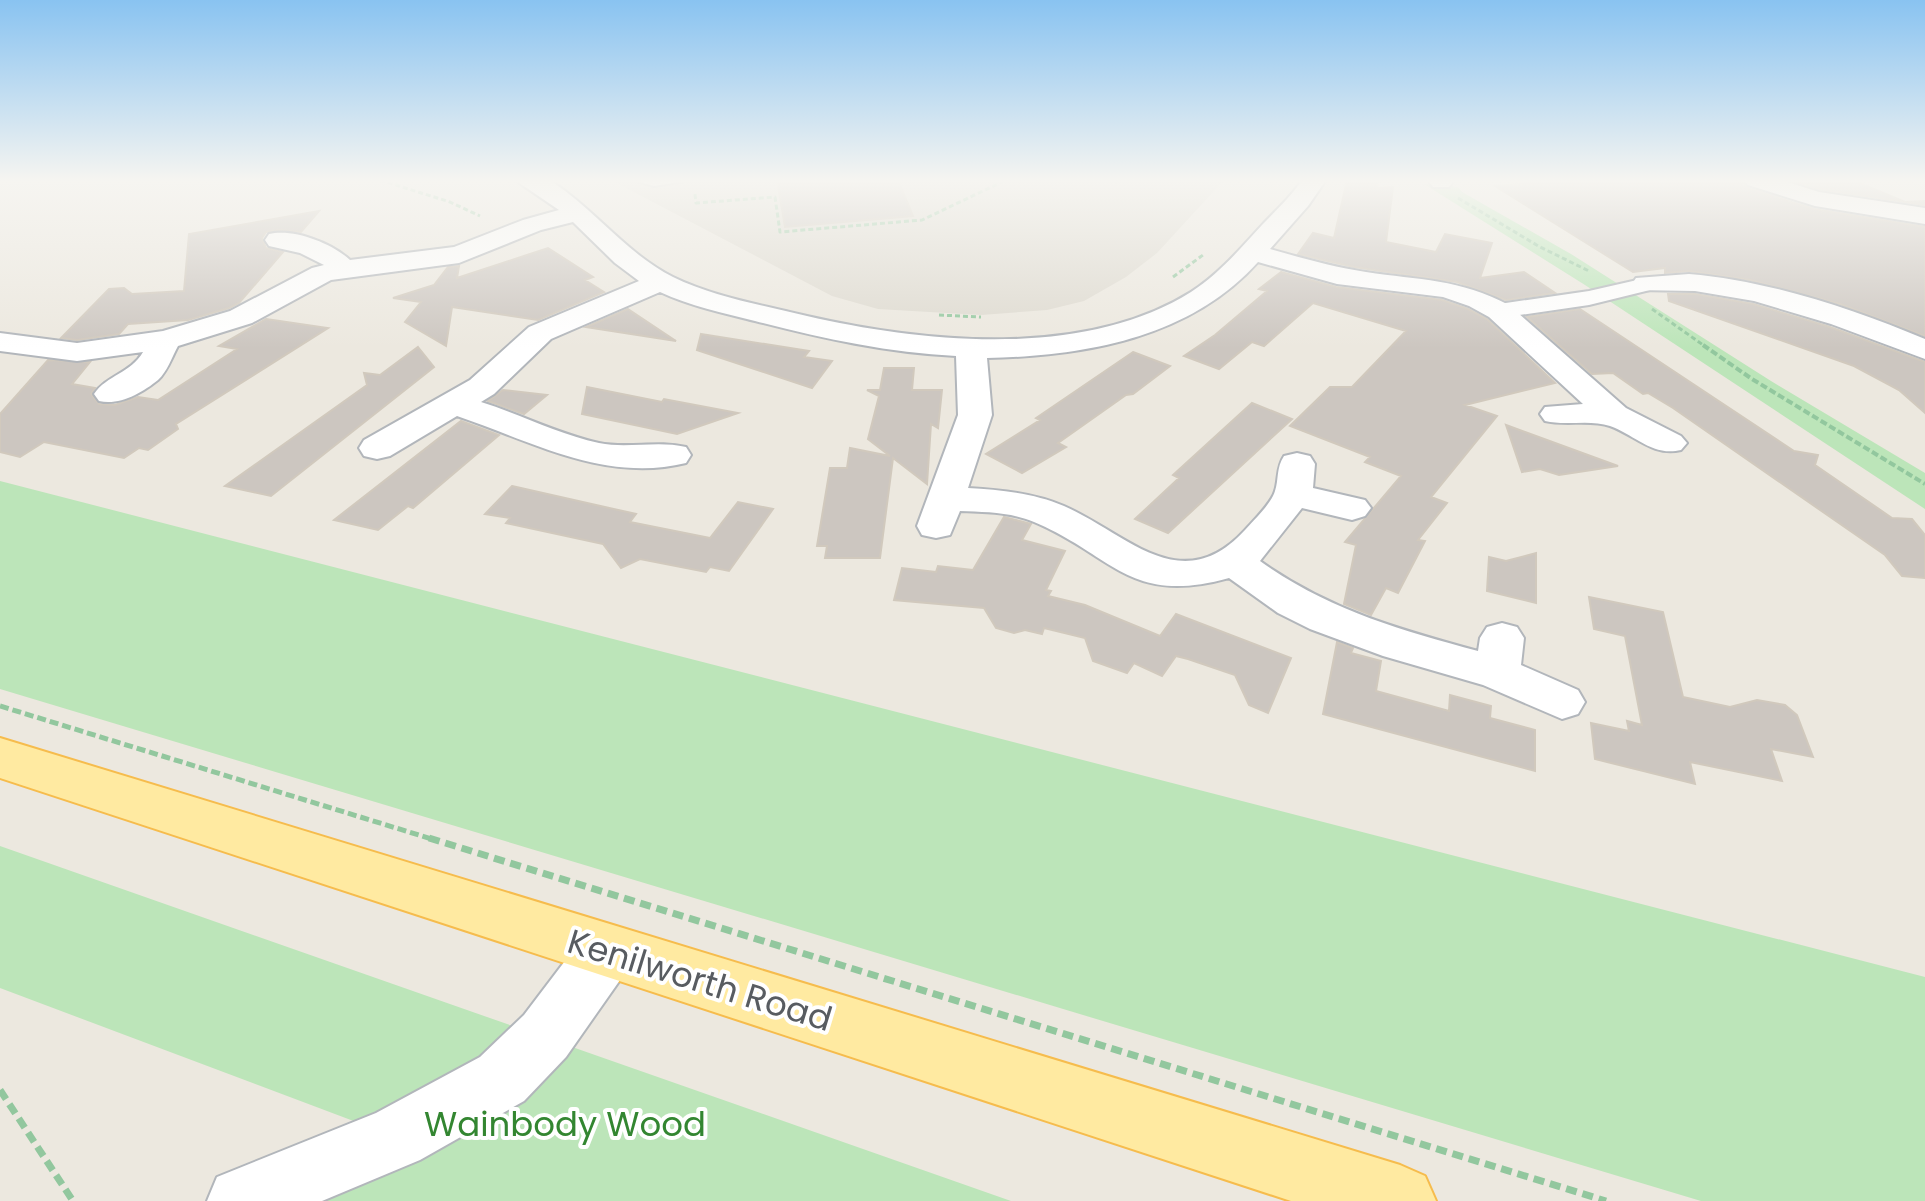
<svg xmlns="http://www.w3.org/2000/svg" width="1925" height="1201" viewBox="0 0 1925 1201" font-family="Poppins,sans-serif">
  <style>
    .education { fill: #dedad0 }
    .green { fill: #bce5b9 }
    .building { fill: #ccc6c0; stroke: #d1c9bd; stroke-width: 2 }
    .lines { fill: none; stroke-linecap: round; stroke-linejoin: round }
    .service-casing { stroke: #b2b6bb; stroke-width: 4 }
    .pedestrian-casing { stroke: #b2b6bb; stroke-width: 4 }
    .minor-casing { stroke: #b2b6bb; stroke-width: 4 }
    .primary-casing { stroke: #f6bc4d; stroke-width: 4 }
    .path-far3 { stroke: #92c79e; stroke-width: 3; stroke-dasharray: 5 3; stroke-linecap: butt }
    .path-far2 { stroke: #92c79e; stroke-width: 4; stroke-dasharray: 7 3; stroke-linecap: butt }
    .path-far1 { stroke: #92c79e; stroke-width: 5; stroke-dasharray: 9 4; stroke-linecap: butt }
    .path { stroke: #92c79e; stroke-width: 7; stroke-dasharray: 11 6; stroke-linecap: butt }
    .service { fill: #fff; fill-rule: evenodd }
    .pedestrian { fill: #fff; fill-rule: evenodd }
    .minor { fill: #fff; fill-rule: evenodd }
    .primary { fill: #ffeaa1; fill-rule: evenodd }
    .labels { text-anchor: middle; stroke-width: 8; stroke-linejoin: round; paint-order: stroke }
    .near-street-label { font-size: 34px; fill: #585c61; stroke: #fff }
    .near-park-label { font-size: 34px; fill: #338631; stroke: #fff }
  </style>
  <rect width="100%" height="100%" fill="#ece8df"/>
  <path class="education" d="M611,180h613l-67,73 -31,24 -42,24 -37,9 -66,5 -103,-6 -46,-13z"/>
  <path class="green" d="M1424,184l34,3 4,5 109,62 200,127 154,92v36l-340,-224z
    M0,481l1925,496v224h-224l-1701,-512z
    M0,846l1011,355h-770l155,-64 -396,-149z"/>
  <path class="building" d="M777,180h121l15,36 -128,11z
    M1347,180h31l-1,8 16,-1 -7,55 50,10 9,-18 47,9 -12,35 44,-6 31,21 -49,7 -49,-18 -103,-15 -56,-13 15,-21 21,5z
    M1573,180h168l6,8 67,21 111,18v109l-85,-32 -90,-24 -61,-9 -24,2v-5l-32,4 -138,-86z
    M1791,180l64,1 50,21 20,-1v4l-105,-16z
    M319,211l-18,21 -22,-2 -13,2 -4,6 4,10 17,4 -44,51 -10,5 -41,12 -60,4 -9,10 -42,6 -16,-2 48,-49 15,-1 8,6 52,-3 5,-57z
    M548,248l45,29 -8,3 19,12 -66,28 -86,-13 -6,39 -41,-24 16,-20 -28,-4 41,-13 14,-18 11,-1 -2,12z
    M1281,272l55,15 106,13 26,9 19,10 68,64 -90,22 32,11 -66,81 16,6 -29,37 7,1 -27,52 -12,-5 -15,27 -27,-11 12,-59 -11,-3 56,-66 -36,-14 5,-5 -80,-31 40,-39h22l54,-56 -93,-28 -49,43 -12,-4 -33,27 -35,-13 31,-21 52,-44 -8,-2z
    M1668,294h27l58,10 77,23 95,35v51l-26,-23 -45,-24 -185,-65z
    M628,309l48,32 -90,-14z
    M1580,309l214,142 24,4 -3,10 77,53 20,1 13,16v43l-23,-2 -17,-21 -212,-147 -25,-15 -5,1 -30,-21 -21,1 -65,-57z
    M266,319l62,9 -152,96 2,5 -30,21 -9,-2 -15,10 -80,-16 -24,15 -20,-5v-38l48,-54 42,2 -18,22 23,4 -4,6 8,10 16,1 23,-8 20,3 79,-51 -18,-3z
    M701,334l108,17 -5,6 28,4 -20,27 -115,-38z
    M418,347l16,20 -163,129 -46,-10 142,-101 -3,-12 16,2z
    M1133,352l37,14 -37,28 -7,1 -68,48 8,4 -44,26 -36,-19 54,-34 -4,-2z
    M884,368h30l-2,22h30l-4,38 -7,-4 -4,60 -34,-26 -13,100h-55l2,-12h-10l13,-78h17l3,-20 40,8 -22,-17 11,-43 -12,-6h13z
    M587,387l75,15 2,-3 74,14 -61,21 -95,-20z
    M503,390l44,5 -23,19 -36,-13z
    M1252,403l40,16 -124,114 -33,-14 44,-41 -6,-3z
    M461,421l38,14 -86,73 -5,-2 -30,24 -44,-10z
    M1506,425l112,41 -59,9 -19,-6 -18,3z
    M512,486l124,28 -6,8 80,16 28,-36 35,7 -44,62 -19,-4 -4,5 -66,-13 -19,9 -18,-24 -97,-21 4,-5 -25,-4z
    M1004,517l27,7 -9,16 43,11 -19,39 5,1 -3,5 37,9 75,31 16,-22 115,44 -23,55 -19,-8 -14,-30 -47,-16 -12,-3 -14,20 -28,-13 -7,10 -34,-12 -8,-23 -41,-10 -2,6 -17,-4 -11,3 -18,-5 -12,-20 -90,-8 8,-32 34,4 2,-6 35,4z
    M1536,553v50l-49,-12 2,-34 17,4z
    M1589,597l74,15 20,85 47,10 27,-7 28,5 12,10 16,42 -42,-8 11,32 -92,-19 5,22 -100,-25 -4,-36 38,8 -2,-10 15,4 -17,-89 -31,-7z
    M1337,642l16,6 -2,5 30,8 -5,30 73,20 1,-16 41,11 -1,12 45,12v41l-212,-57z"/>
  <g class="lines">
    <g class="service-casing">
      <path id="service" d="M633,180h51l1,1 -31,5z"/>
    </g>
    <g class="pedestrian-casing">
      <path id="pedestrian" d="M1646,278l11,6 -3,5 -65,16 -90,13 -11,-7 11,-7 90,-13z"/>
    </g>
    <g class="minor-casing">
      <path id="minor" d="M515,180h32l7,3c42,28 73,71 119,94 41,20 89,28 134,39 118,27 277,43 384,-24 28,-18 49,-43 71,-67 13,-14 29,-28 40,-45h24l-18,26 -38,43c32,9 63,18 96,23 53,8 94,7 143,33l117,103 55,28 6,7 -6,7c-28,7 -46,-15 -71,-24 -20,-7 -44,0 -65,-5l-5,-7 5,-7 38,-3 -94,-87 -20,-11 -26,-9 -106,-13 -79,-22c-68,76 -173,94 -271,96l5,57 -24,73c33,2 66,5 96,18 62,27 117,94 181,24 9,-10 26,-26 30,-39 4,-12 1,-23 9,-35l13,-3 13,3 5,8 -2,24 52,12 6,8 -6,8 -13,4 -50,-12 -42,53c69,49 138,68 218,90l2,-13 7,-11 15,-4 15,4 7,11 -3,27 57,25 7,12 -7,12 -16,5 -79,-34 -100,-29 -73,-27 -32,-16 -49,-35c-100,28 -116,-23 -195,-56 -23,-10 -49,-10 -74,-11l-10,24 -14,3 -14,-3 -5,-9 41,-111 -2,-59c-68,-3 -135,-18 -201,-35 -32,-8 -65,-15 -95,-29l-109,47 -57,55 -13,8c39,12 77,32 118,41 29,6 58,-3 87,4l5,8 -5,8c-81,20 -155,-22 -229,-47l-67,40 -13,3 -13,-3 -5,-8 5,-8 106,-60 59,-53 110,-46 -24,-18 -42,-41 -32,8 -82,33 -128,17 -79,43 -74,23c-6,11 -11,26 -20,34 -16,13 -39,26 -59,21l-5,-7c13,-19 37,-21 49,-42l-66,9 -77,-10v-18l77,10 86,-12 67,-20 82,-43 12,-3 -24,-12 -31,-7 -4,-6 4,-6c24,-6 63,9 81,26l104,-13 69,-27 36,-10z
        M1428,180h24l1,2 -4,5h-16z
        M1744,180h37l38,12 106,16v16l-110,-18 -67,-21z
        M1689,274c81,7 161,34 236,65v20l-94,-35 -77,-23 -59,-10 -59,-1 -4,-6 4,-6z
        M607,925l20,7 9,19 -9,19 -61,87 -42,44 -104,59 -98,41h-115l10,-24 159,-64 104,-56 44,-42 63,-83z"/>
    </g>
    <g class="primary-casing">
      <path id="primary" d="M0,738l1400,427 25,11 11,25h-145l-1291,-423z"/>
    </g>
    <path class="path-far3" d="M380,180l70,22 30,14
      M1069,180h31
      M1113,180l5,3
      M695,194l1,9 79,-6 5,35 142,-12 84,-40
      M1458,198l82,49 49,24
      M1173,277l30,-22
      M1652,309l54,38
      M939,315l42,2"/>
    <path class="path-far2" d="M1703,345l49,34 173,105"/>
    <path class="path-far1" d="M0,706l435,134"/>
    <path class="path" d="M429,838l1177,363
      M0,1090l73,111"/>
    <use href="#service" class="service"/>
    <use href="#pedestrian" class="pedestrian"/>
    <use href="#minor" class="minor"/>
    <use href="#primary" class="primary"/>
  </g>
  <linearGradient id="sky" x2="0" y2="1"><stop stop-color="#89c3f1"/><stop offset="0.52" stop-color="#f6f5f1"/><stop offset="1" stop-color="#f6f5f1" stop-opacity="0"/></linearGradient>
  <rect width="1925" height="348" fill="url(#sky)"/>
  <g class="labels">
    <g class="near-street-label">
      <text transform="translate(700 980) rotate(17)" y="12">Kenilworth Road</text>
    </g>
    <g class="near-park-label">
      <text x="565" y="1136">Wainbody Wood</text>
    </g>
  </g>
</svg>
